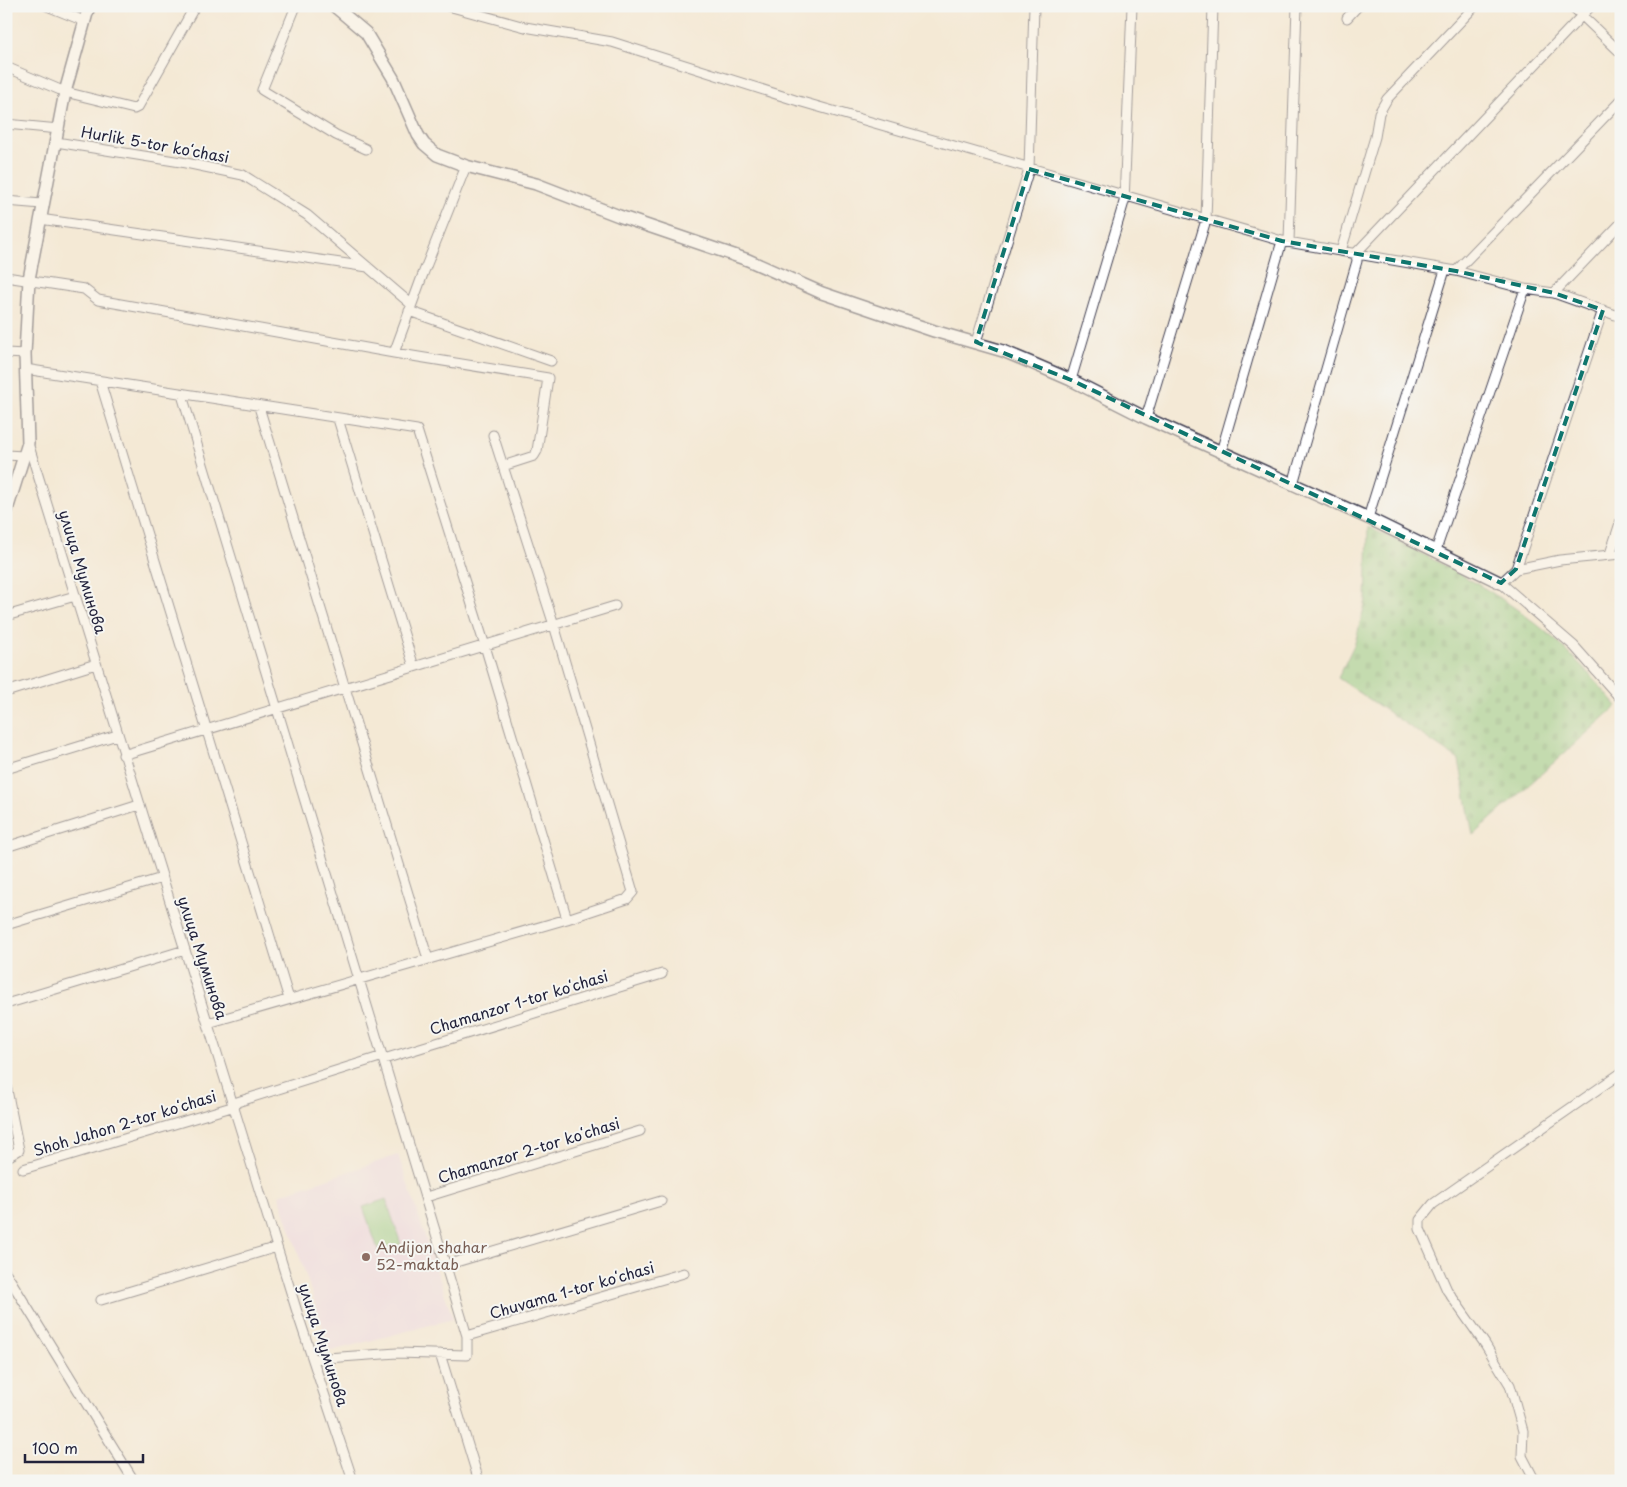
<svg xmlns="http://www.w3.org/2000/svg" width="1627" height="1487" viewBox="0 0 1627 1487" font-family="'Playpen Sans',sans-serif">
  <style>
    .built { fill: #ebd1eb }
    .cemetery { fill: url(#cemetery-stones); stroke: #56765e }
    .pitch { fill: #8aca81; stroke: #56765e }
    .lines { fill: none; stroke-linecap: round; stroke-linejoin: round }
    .minor-casing { stroke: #424052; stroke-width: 11 }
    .tertiary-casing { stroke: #424052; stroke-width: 14 }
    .minor { stroke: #fff; stroke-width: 9 }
    .tertiary { stroke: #fff; stroke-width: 11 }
    .marked { fill: none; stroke: #0f766e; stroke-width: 4; stroke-dasharray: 10 6; stroke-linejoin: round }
    .education-dot { fill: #8d6e63; stroke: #f6f6f2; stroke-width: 2 }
    .labels { text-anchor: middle; stroke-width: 4; stroke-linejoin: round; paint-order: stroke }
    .street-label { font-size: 15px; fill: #22223b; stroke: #f6f6f2 }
    .education-label { font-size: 15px; fill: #785e54; stroke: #f6f6f2; text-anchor: start }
  </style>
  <defs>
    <pattern id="cemetery-stones" width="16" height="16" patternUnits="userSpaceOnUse" patternTransform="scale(1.25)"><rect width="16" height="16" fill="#8aca81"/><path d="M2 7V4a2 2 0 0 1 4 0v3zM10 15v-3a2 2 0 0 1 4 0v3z" fill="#77ad70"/></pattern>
  </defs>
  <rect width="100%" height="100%" fill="#f6f6f2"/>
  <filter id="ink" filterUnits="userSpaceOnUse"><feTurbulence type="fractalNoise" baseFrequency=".02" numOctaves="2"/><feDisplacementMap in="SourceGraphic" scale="10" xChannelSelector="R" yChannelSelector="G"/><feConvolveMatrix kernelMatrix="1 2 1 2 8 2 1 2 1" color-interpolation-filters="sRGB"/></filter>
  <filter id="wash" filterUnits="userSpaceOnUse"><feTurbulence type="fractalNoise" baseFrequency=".0096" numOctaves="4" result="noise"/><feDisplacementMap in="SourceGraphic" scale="20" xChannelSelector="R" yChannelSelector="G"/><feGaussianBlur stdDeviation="1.12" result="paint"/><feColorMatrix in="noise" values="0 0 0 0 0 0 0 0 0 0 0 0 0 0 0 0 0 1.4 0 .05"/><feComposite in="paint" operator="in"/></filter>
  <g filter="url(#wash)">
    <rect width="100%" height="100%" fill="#f4e9d6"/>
    <path class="built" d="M398,1155l55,164 -122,32 -52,-156z"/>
    <path class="cemetery" d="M1368,527c71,35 146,70 203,128 17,16 31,34 46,51l-144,129 -14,-75 -121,-82 17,-35 11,-43z"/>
    <path class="pitch" d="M386,1199l15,45 -22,8 -16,-45z"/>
  </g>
  <g filter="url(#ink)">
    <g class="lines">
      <g class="minor-casing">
        <path id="minor" d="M47,6l37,15
          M296,6l-34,84 74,45 30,14
          M448,6l77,21 87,15 183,58 487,141 174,30 69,18 29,4 67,24
          M1572,6l49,47
          M1347,18l11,-12
          M6,67l59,25 69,17 4,-2 57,-101
          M6,124l53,5
          M56,142l125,20 62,13 64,40 104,89
          M6,201l36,3
          M40,219l328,48
          M1289,241l8,-235
          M1341,251l34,-114 4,-24 8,-14 88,-93
          M1456,271l165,-171
          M6,277l78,12 14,11 296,53 154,25 -11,73 -3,5 -31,10
          M1554,293l67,-70
          M1603,310l-87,259 -15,14 73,63 47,53
          M409,311l142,50
          M976,342l53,-173 5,-163
          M6,353l19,1
          M394,353l29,-79 43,-108
          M25,369l392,61 68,216 82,273 -359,104
          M1071,380l53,-178 8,-196
          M100,381l189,618
          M182,395l285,941v19l-70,-2 -84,6
          M259,407l169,552
          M1146,418l60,-198 7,-214
          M338,419l76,248
          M493,435l61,190 79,267 -6,7 -60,20
          M28,443l270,872 55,166
          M1221,452l61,-211
          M6,455l18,1
          M1293,484l64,-223 -1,-8 235,-247
          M1368,518l77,-248
          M1436,550l89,-261
          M1610,554l11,-34
          M1516,569l44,-9 61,-6
          M6,616l69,-20
          M6,692l90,-28
          M123,755l492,-149
          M6,769l111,-34
          M6,847l133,-42
          M6,925l156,-47
          M6,1004l179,-54
          M384,1059l278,-85
          M6,1085l13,65 -13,8
          M234,1103l149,-47
          M23,1169l212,-63
          M426,1197l214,-66
          M446,1265l215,-64
          M6,1273l128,208
          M101,1300l176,-53
          M467,1336l217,-63
          M440,1354l39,127
          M1535,1481l-13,-25 1,-25 -13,-46 -25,-41 -38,-54 -27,-61v-9l13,-16 188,-131"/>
      </g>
      <g class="tertiary-casing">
        <path id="tertiary" d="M334,6l32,27 27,45 25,57 6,9 13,11 29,11 70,18 83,32 129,44 74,33 112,38 69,20 31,13 37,16 75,38 222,100 133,65
          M6,513l22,-70 -3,-89 4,-75 36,-187 24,-86"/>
      </g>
      <use href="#minor" class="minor"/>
      <use href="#tertiary" class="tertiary"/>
    </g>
  </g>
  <path d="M0 0H1627V1487H0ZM1029,169l253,72 174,30 98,22 49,17 -87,259 -15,14 -430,-203 -95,-38z" fill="#f4e9d6" fill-opacity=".55" fill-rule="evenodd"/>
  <path class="marked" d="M1029,169l253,72 174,30 98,22 49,17 -87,259 -15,14 -430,-203 -95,-38z"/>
  <circle class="education-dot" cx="366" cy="1257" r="5"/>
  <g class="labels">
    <g class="street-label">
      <text transform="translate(155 145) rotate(10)" y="5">Hurlik 5-tor koʻchasi</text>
      <text transform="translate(82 572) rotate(73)" y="5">улица Муминова</text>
      <text transform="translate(202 958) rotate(72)" y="5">улица Муминова</text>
      <text transform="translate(519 1003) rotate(-17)" y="5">Chamanzor 1-tor koʻchasi</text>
      <text transform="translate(125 1124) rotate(-17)" y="5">Shoh Jahon 2-tor koʻchasi</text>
      <text transform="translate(529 1151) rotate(-17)" y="5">Chamanzor 2-tor koʻchasi</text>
      <text transform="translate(572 1291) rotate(-16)" y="5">Chuvama 1-tor koʻchasi</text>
      <text transform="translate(323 1345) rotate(72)" y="5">улица Муминова</text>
    </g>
    <g class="education-label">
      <text x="376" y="1253">Andijon shahar<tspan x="376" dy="17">52-maktab</tspan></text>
    </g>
  </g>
  <rect width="1627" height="1487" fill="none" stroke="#f6f6f2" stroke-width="25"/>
  <path d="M25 1454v8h118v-8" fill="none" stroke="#22223b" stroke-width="2.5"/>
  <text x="32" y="1454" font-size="15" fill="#22223b" stroke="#f6f6f2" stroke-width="4" paint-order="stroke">100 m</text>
</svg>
